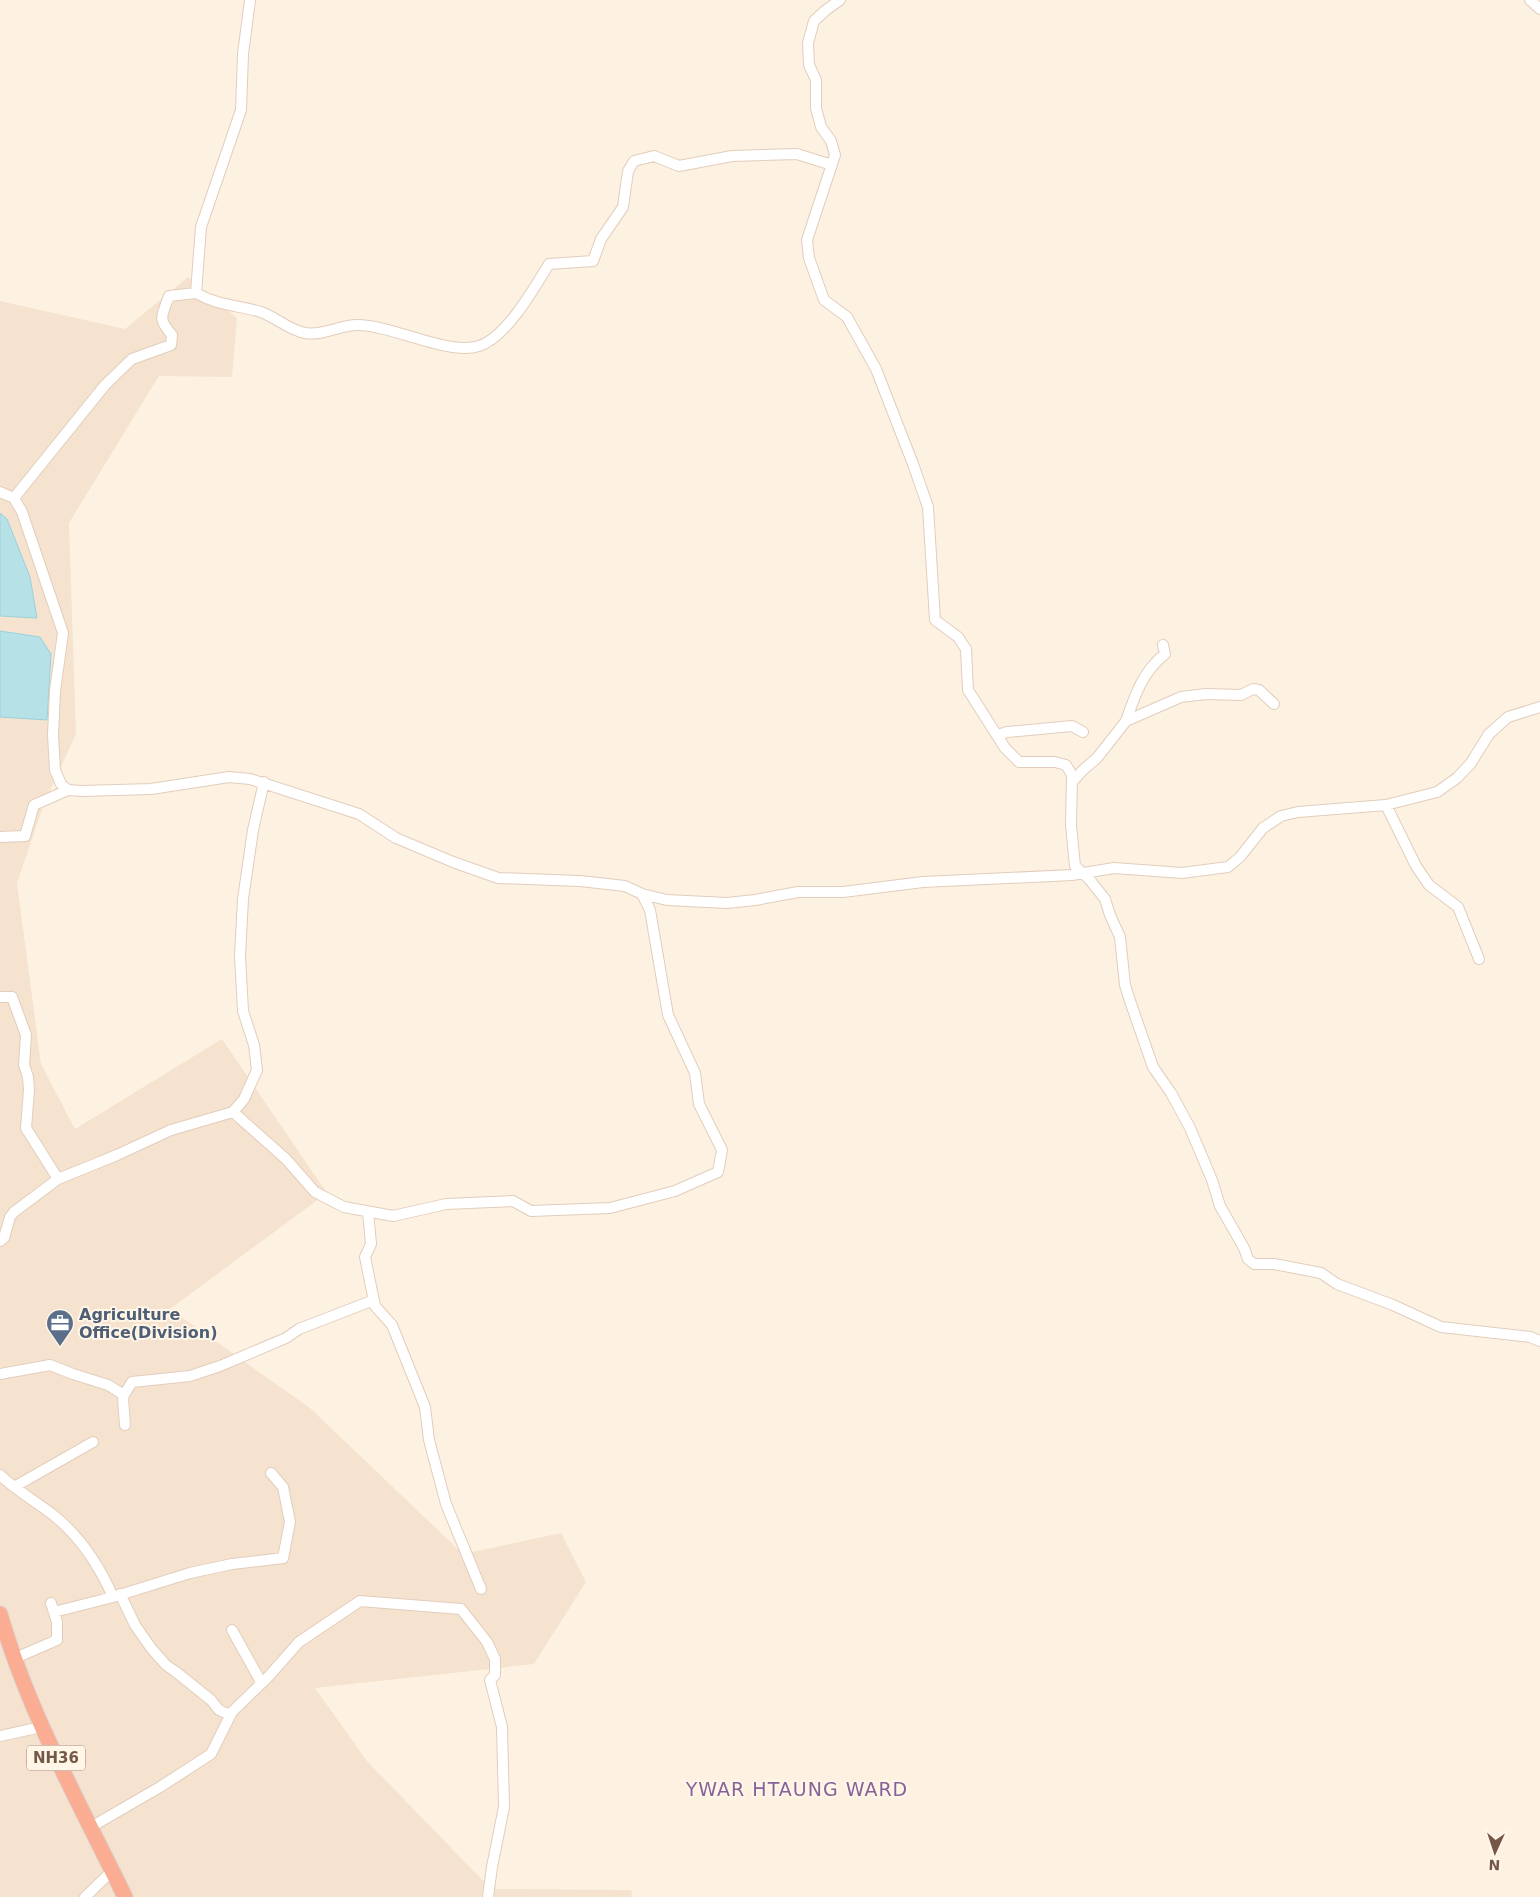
<svg xmlns="http://www.w3.org/2000/svg" width="1540" height="1897" viewBox="0 0 1540 1897" font-family="'DejaVu Sans',sans-serif">
  <style>
    .residential { fill: #f5e3cf }
    .water { fill: #b5e1e7; stroke: #9ad1da }
    .lines { fill: none; stroke-linecap: round; stroke-linejoin: round }
    .minor-casing { stroke: #e2cdbc; stroke-width: 12 }
    .highway-casing { stroke: #dbd3cf; stroke-width: 17 }
    .minor { stroke: #fff; stroke-width: 10 }
    .highway { stroke: #fbad94; stroke-width: 15 }
    .labels { text-anchor: middle; stroke-width: 4; stroke-linejoin: round; paint-order: stroke }
    .shield { fill: #fff6e8; stroke: #9e8777; stroke-width: 1 }
    .shield-label { font-size: 15px; font-weight: bold; fill: #755747 }
    .service-label { font-size: 16px; font-weight: bold; fill: #4e5e75; stroke: #fff6e8; text-anchor: start }
    .quarter-label { font-size: 19px; letter-spacing: 1px; fill: #866299; stroke: #fff6e8 }
  </style>
  <rect width="100%" height="100%" fill="#fdf2e1"/>
  <path class="residential" d="M188,277l49,41 -5,59 -73,-1 -90,147 7,211 -32,70 -27,79 24,181 34,65 147,-90 105,154 -157,116 140,99 153,146 98,-21 25,49 -52,82 -219,24 52,73 124,128 140,1 2,7h-633v-1596l125,28z"/>
  <path class="water" d="M0,513l7,6 23,58 7,41 -37,-2z
    M0,631l40,6 11,17 -4,66 -47,-3z"/>
  <g class="lines">
    <g class="minor-casing">
      <path id="minor" d="M840,0l-14,10 -12,11 -6,22 1,22 7,15v28l5,19 10,14 4,14 -28,85 2,18 15,42 23,17 29,52 37,95 15,43 7,113 23,17 8,12 2,41 37,58 14,14h36l11,3 6,10 -1,50 4,41 14,13 16,20 5,16 10,22 5,48 5,16 23,66 18,26 19,35 22,52 8,26 24,42 4,11 6,5h20l47,9 16,11 56,21 48,22 89,10 10,4
        M1530,0l10,9
        M196,293c23,13 41,12 65,19 14,5 30,19 44,21 18,3 35,-8 52,-8 36,0 90,31 122,21 27,-8 56,-59 70,-82l44,-3 8,-22 22,-32 5,-36 6,-10 20,-5 25,10 53,-10 65,-2 35,11
        M0,492l14,6 8,14 41,121 -8,58 -2,44 2,35 6,14 7,6 14,1 69,-2 78,-12 21,2 109,35 37,24 57,24 45,16 82,3 45,5 17,8 25,6 60,3 28,-3 43,-8h45l80,-10 149,-7 42,-7 68,5 46,-6 12,-10 23,-29 18,-12 17,-4 88,-7 51,-13 20,-14 14,-15 18,-29 19,-17 32,-10
        M14,498l91,-113 27,-26 39,-14 1,-10c-15,-17 -10,-19 -3,-39l27,-3 5,-66 40,-117 2,-56 7,-54
        M1126,721c9,-26 17,-50 39,-67l-2,-9
        M998,735l9,-3 65,-6 11,6
        M1073,781l10,-11 14,-12 29,-37 55,-24 25,-3 35,1 12,-6 6,1 15,14
        M1386,805l30,61 13,19 29,22 21,52
        M0,837l25,-1 9,-31 34,-15
        M0,997h12l14,38 -2,30 4,12 1,13 -3,38 32,51
        M233,1112l53,47 29,33 29,15 49,9 53,-12 67,-3 18,10 79,-3 65,-17 43,-19 4,-22 -23,-46 -4,-31 -27,-58 -18,-105 -8,-16
        M368,1212l3,32 -6,13 10,49 17,19 33,82 4,33 17,64 35,85
        M0,1241l4,-3 6,-21 4,-5 44,-33 59,-24 54,-25 62,-18 11,-13 13,-29 -3,-25 -11,-34 -3,-55 3,-57 10,-69 11,-48
        M0,1374l50,-9 23,9 35,11 16,10 -1,4 2,26
        M124,1395l8,-13 58,-6 30,-10 66,-28 13,-9 75,-29
        M0,1475c16,15 35,26 52,39 28,22 47,51 61,83
        M14,1487l79,-45
        M120,1594l15,31 16,23 15,17 10,7 35,28 8,10 11,5
        M54,1612l59,-15 77,-24 42,-9 51,-6 7,-36 -7,-35 -12,-14
        M232,1630l29,52
        M13,1659l44,-19v-18l-6,-19
        M0,1736l41,-9
        M91,1827l69,-40 51,-33 21,-42 37,-36 30,-34 61,-41 101,8 26,33 8,17v16l-5,5 12,47 2,80 -12,60 -4,30
        M85,1897l27,-26"/>
    </g>
    <g class="highway-casing">
      <path id="highway" d="M0,1614c29,100 80,190 125,283"/>
    </g>
    <use href="#minor" class="minor"/>
    <use href="#highway" class="highway"/>
  </g>
  <defs>
    <g id="office-pin" transform="scale(1.4375)"><path d="M0 17L-7.5 6A9.5 9.5 0 1 1 7.5 6Z" fill="#5c6f8a" stroke="#fff6e8"/><path d="M-6-3h4V-5.5h4V-3h4V5H-6ZM-1-4.5V-3h2v-1.5ZM-6 0V1H6V0Z" fill="#fff"/></g>
  </defs>
  <g fill-rule="evenodd">
    <use href="#office-pin" x="60" y="1323"/>
  </g>
  <g class="labels">
    <rect class="shield" x="27" y="1745.5" width="58" height="25" rx="4"/>
    <g class="shield-label">
      <text x="56" y="1763">NH36</text>
    </g>
    <g class="service-label">
      <text x="79" y="1320">Agriculture<tspan x="79" dy="18">Office(Division)</tspan></text>
    </g>
    <g class="quarter-label">
      <text x="797" y="1796">YWAR HTAUNG WARD</text>
    </g>
  </g>
  <g transform="translate(1495 1852) rotate(183)" stroke="#fff6e8" stroke-width="4" paint-order="stroke">
  <path d="M0-4L9 19L0 12L-9 19Z" fill="#755747"/>
  <text y="-8" font-size="14" font-weight="bold" text-anchor="middle" fill="#755747">N</text>
  </g>
</svg>
